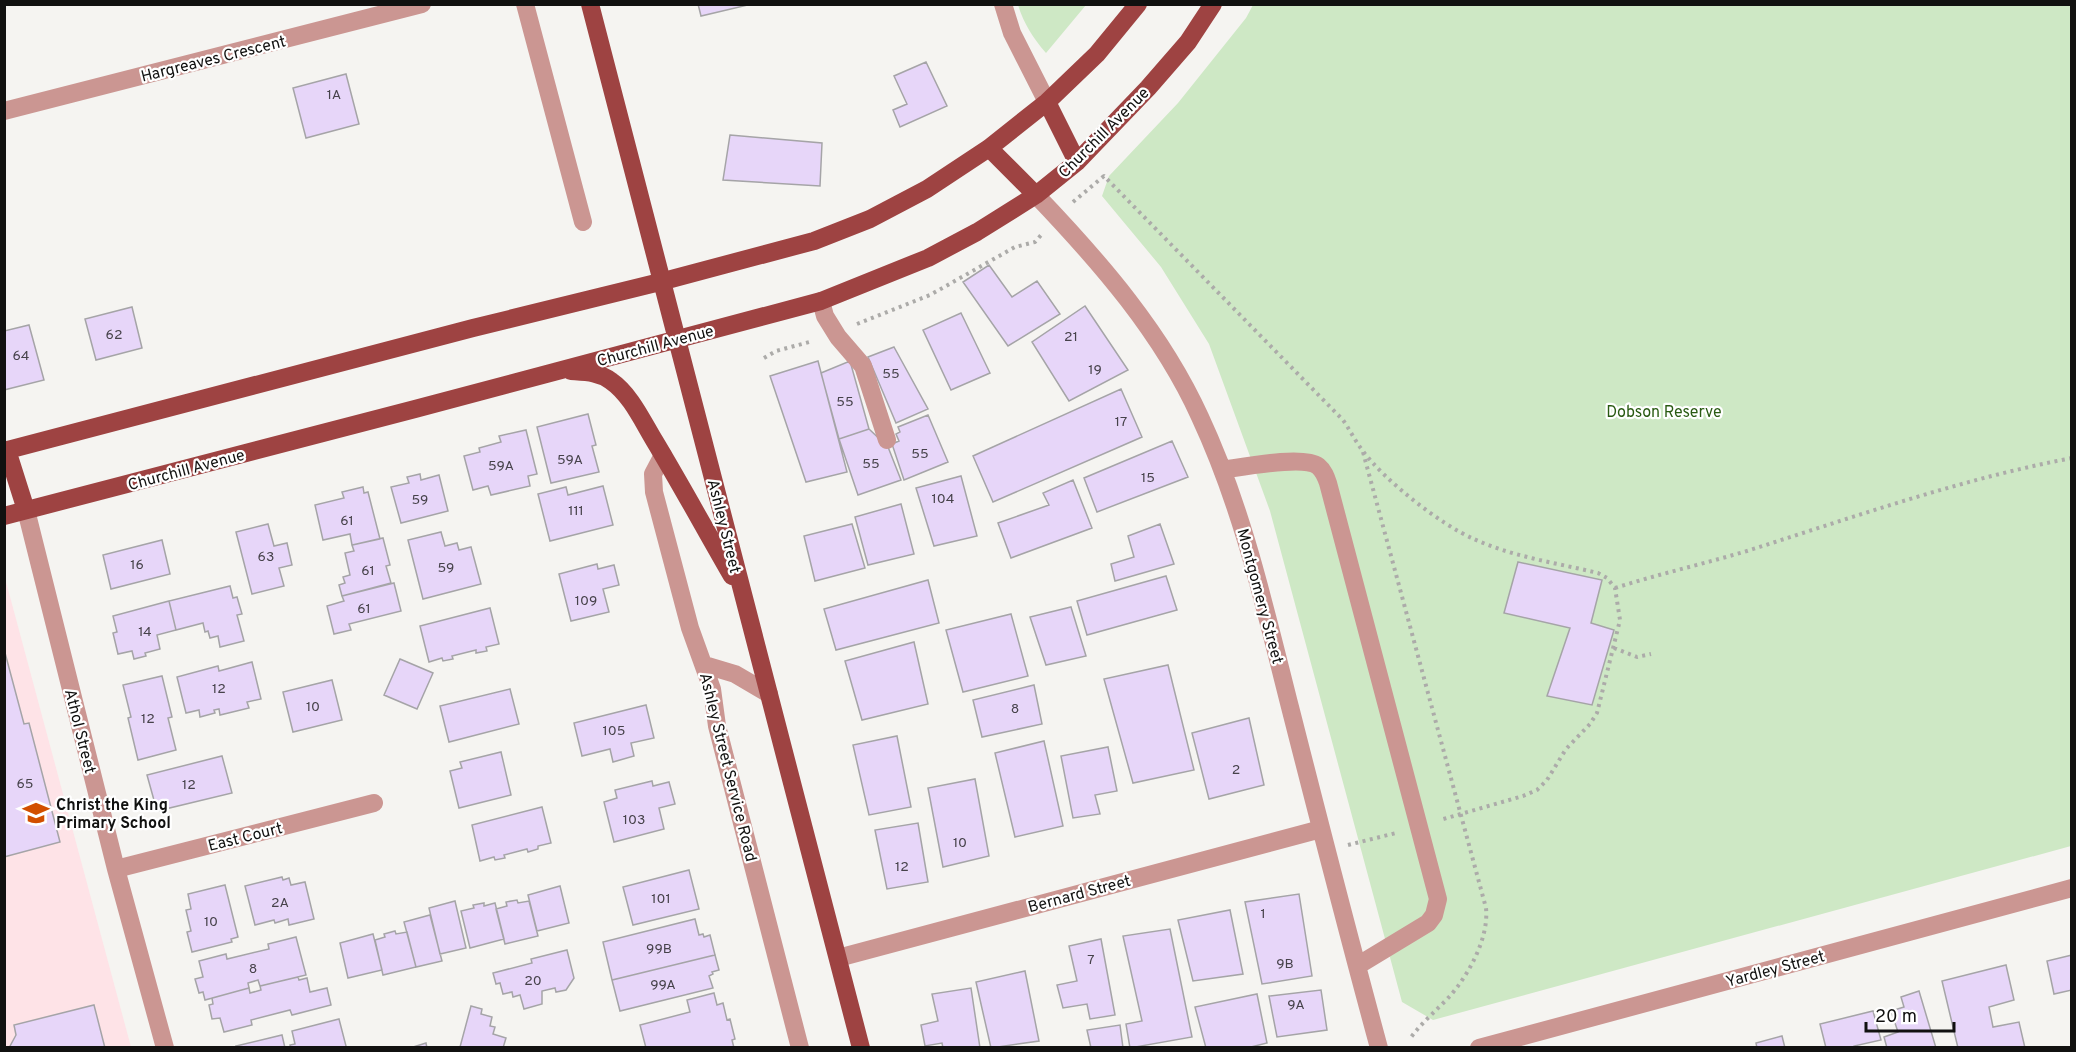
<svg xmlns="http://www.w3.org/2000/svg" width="2076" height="1052" viewBox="0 0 2076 1052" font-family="Overpass,sans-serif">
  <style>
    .education { fill: #fee3e7 }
    .green { fill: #cee8c5 }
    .building { fill: #e7d6f9; stroke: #a5a4a7; stroke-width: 1.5 }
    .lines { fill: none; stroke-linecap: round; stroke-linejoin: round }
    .path { stroke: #acaba9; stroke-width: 4; stroke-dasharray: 3 4.5; stroke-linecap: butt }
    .minor { stroke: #cb9692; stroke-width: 18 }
    .major { stroke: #9e4342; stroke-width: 18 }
    .labels { text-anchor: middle; stroke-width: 4.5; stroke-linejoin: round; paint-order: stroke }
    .number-label { font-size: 14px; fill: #46424a }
    .street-label { font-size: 16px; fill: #111110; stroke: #fff }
    .park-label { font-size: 16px; fill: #295a12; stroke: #fff }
    .poi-label { font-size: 16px; font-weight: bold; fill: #111110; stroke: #fff; text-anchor: start }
  </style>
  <rect width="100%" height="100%" fill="#f5f4f1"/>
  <path class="education" d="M5,578l126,469h-126z"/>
  <path class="green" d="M1018,5v-1l68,1 -40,48c-13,-15 -22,-29 -28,-48z
    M1253,5h818v841l-638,174 -31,-18 -132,-491 -61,-167 -48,-77 -59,-71 7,-20 69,-73 68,-85z"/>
  <path class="building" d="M698,4h50v1l-47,11z
    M926,62l21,44 -47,21 -7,-17 14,-6 -13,-28z
    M346,74l13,50 -53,14 -13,-50z
    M730,135l92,8 -2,43 -97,-6z
    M989,265l23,32 25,-16 23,33 -52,32 -45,-64z
    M1085,306l43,64 -59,31 -37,-59z
    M132,307l10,41 -46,12 -11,-41z
    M961,313l29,60 -39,17 -28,-60z
    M29,325l15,55 -40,10v-59z
    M894,347l34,62 -32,14 -28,-66z
    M818,361l29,111 -41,10 -36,-106z
    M850,361l19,68 -30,10 -18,-66z
    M1121,389l21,48 -149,65 -20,-46z
    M588,414l8,31 -4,1 7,26 -48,11 -14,-56z
    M928,415l20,47 -44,18 -12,-36 7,-3 -3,-7 4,-2 -2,-5z
    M869,429l19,18 13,33 -43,15 -19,-56z
    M526,430l11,44 -9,2 2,10 -39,9 -3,-9 -15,4 -9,-34 16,-4 -1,-4 22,-6 -2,-6z
    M1172,441l16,36 -91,35 -13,-34z
    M420,474l1,6 18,-5 9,36 -47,12 -10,-36 18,-4 -2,-6z
    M961,476l16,60 -43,10 -18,-58z
    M1073,480l19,48 -81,30 -13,-35 51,-18 -6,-12z
    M603,486l10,39 -63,16 -12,-47 28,-7 2,8z
    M363,487l1,6 4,-1 12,47 -28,6 -2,-11 -27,6 -8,-35 29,-7 -2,-6z
    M901,504l13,50 -46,11 -13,-48z
    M268,524l6,22 13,-3 5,22 -13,3 5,18 -32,8 -16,-62z
    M852,524l13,44 -50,13 -11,-45z
    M1160,524l14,40 -59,17 -4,-17 23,-7 -6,-21z
    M441,532l4,14 12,-3 2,7 12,-3 10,37 -58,15 -15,-59z
    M383,538l7,27 -4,1 5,17 -49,13 -3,-11 6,-2 -2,-6 7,-2 -5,-22 9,-2 -2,-6z
    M162,540l8,34 -59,15 -8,-34z
    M1518,562l84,18 -11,43 23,7 -22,75 -45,-9 23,-68 -66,-15z
    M597,564l1,5 16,-4 5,20 -16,4 6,23 -38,9 -12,-47z
    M1166,576l11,34 -90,25 -10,-34z
    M928,580l11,43 -103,27 -12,-41z
    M394,583l7,28 -52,13 2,6 -17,4 -7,-28 17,-5 -2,-5z
    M230,586l3,12 4,-1 5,17 -5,1 7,26 -24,6 -2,-11 -8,2 -2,-7 -3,1 -2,-9 -27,7 -7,-29z
    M169,601l7,29 -19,5 3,14 -15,4 1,3 -12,3 -2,-8 -14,3 -5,-21 4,-1 -4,-16z
    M1071,607l15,49 -40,9 -16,-48z
    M490,608l9,36 -13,3 1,4 -11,2v-3l-24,6 1,3 -10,2 -1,-3 -13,4 -9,-36z
    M1011,614l17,62 -65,16 -17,-62z
    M914,642l14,62 -66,16 -17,-59z
    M4,649l20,75 5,-1 31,119 -56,15z
    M400,659l33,14 -16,36 -33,-14z
    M252,662l9,37 -14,3 2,6 -29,7 -1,-6 -5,1 1,3 -15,4 -1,-7 -13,3 -9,-36 41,-11 1,5z
    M1168,665l26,105 -61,13 -29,-104z
    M162,676l10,41 -4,1 8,32 -38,10 -10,-42 3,-1 -8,-32z
    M332,680l10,40 -49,12 -10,-40z
    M1034,685l8,39 -60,13 -9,-37z
    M510,689l9,35 -70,18 -9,-36z
    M646,705l8,33 -23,5 3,13 -21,6 -3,-13 -28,7 -8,-33z
    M1249,718l15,67 -55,14 -17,-66z
    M897,736l14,71 -42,8 -16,-70z
    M1044,741l19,85 -48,11 -20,-84z
    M1108,747l9,44 -22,4 5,19 -27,4 -12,-62z
    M501,752l10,43 -52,13 -9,-37 12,-3 -2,-6z
    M222,756l10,37 -75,18 -10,-36z
    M975,779l14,77 -46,11 -15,-79z
    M652,781l1,5 16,-4 6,22 -16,4 5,21 -50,13 -10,-40 13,-4 -2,-8z
    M542,807l9,36 -13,3v3l-10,3 -1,-3 -23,6 1,3 -10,2 -1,-3 -14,4 -8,-36z
    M918,823l10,59 -41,7 -12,-59z
    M689,870l10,39 -66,16 -10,-38z
    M282,877l1,3 6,-2 2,7 14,-3 9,37 -25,6 -1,-6 -13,4 -1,-3 -19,5 -10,-39z
    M225,885l13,52 -7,2 1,3 -40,10 -5,-20 4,-1 -5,-21 5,-1 -3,-15z
    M560,886l9,37 -32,8 -9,-36z
    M1299,894l13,82 -50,8 -17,-82z
    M517,900l1,3 11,-2 9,35 -33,8 -9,-35 11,-3 -1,-4z
    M455,901l11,47 -26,6 -11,-46z
    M484,903v3l11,-3 9,36 -34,9 -9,-37 13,-3 -1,-3z
    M1230,910l13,64 -50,7 -15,-61z
    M430,915l12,46 -26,6 -12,-45z
    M695,919l4,16 4,-1 1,3 6,-2 5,20 -103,25 -9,-38z
    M1170,929l22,108 -62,11 -4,-24 16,-3 -19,-85z
    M395,931l1,3 11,-2 9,35 -33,8 -8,-35 10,-3 -1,-3z
    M373,934l9,36 -34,8 -8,-35z
    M296,937l10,38 -46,11 -2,-6 -10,3 1,5 -44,12 -2,-8 -4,1 -4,-14 8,-2 -4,-16 27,-7 1,5 42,-10 -1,-5z
    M1101,939l14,76 -25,4 -3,-15 -24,4 -6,-23 20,-4 -8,-35z
    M567,950l7,28 -8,12 -10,2 -1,-4 -13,3v13l-18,5 -4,-14 -7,2 -1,-5 -9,2 -3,-11 -4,1 -3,-11 39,-10 -1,-4z
    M715,955l4,15 -7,2 1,2 -4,2 4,12 -93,23 -8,-31z
    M2072,955v35l-18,4 -7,-33z
    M2006,965l8,35 -25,7 4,20 26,-5 6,26h-67l-16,-67z
    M1025,971l14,70 -48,7 -15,-66z
    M298,977l1,3 8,-2 3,14 17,-4 4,17 -39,10 -2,-5 -39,10 1,5 -28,7 -4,-14 -8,1 -3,-14 4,-1 -1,-6 37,-10 1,5 11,-3 -1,-4z
    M971,988l9,60h-37l-1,-5 -17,3 -4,-21 17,-4 -6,-27z
    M1321,990l6,40 -50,7 -8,-41z
    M1919,991l17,57h-49l-3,-11 14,-5 -7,-21 13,-4 -3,-10z
    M714,993l3,12 6,-2 4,17 3,-1 5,20 -3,1 2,8h-88l-6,-23 50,-13 -3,-12z
    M1257,994l10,49 -20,5h-41l-11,-41z
    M94,1005l11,43h-96l7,-13 -2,-10z
    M471,1006l11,3 -1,5 11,3 -2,9 5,1 -2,7 13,4 -3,10 -43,-1z
    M1873,1011l8,29 -27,6v2h-28l-6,-24z
    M339,1019l7,27 -2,2h-53l-1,-3 5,-1 -3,-13z
    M1120,1025l3,23h-32l-4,-18z
    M282,1035l3,13h-48l-1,-2z
    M1782,1036l3,12h-28l-1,-5z
    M426,1043l1,5h-17z"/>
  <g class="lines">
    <path class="path" d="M1073,202l31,-26 239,244c7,10 12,21 20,31 21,29 78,74 111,88 39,18 83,24 124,34l9,5 8,10 5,32 -23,93 -7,11 -24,25 -19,31 -10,10 -14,6 -83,24
      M857,324l73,-29 85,-48 20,-5 7,-8
      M764,358l12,-7 37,-10
      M1363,452l123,456c3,30 -17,66 -36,88 -14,15 -29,27 -41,44
      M1615,588c44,-14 88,-24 132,-37 107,-34 214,-72 325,-93
      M1614,648l23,9 14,-3
      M1348,845l48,-12"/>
    <path class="minor" d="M525,4l58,218
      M1003,4l9,29 35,69
      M4,111l418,-107
      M1036,195c64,67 126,138 164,222 43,92 65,192 90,290 29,114 58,227 89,341
      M821,301l4,15 13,21 25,29 24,74
      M663,455l-10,19 1,18 36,136 22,61 5,37 83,322
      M1222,470c21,-3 81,-15 96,-4 6,5 8,11 10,17l110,416 -4,16 -6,8 -71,43
      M26,510l90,359 49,179
      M705,665l30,9 34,20
      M116,869l258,-66
      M838,958l483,-129
      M1479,1048l593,-160"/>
    <path class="major" d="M590,4c88,349 181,696 271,1044
      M1047,102l30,60
      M989,148l47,47
      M571,371c14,1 28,1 40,10 19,13 31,39 43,59 27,45 52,91 78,136
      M7,450l19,60
      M4,451l469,-123 187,-46 154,-41 56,-22 57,-30 62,-41 58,-46 50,-48 41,-50
      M4,516l411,-107 406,-108 107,-43 49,-26 59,-37 41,-33 71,-74 40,-46 25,-38"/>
  </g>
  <defs>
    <g id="school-bare" transform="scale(2.07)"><path d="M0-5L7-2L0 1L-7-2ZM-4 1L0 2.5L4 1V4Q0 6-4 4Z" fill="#d24f00" stroke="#fff" stroke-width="2.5" paint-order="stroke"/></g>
  </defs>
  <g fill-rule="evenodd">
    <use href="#school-bare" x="36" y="813"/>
  </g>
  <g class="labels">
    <g class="number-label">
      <text x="334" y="99">1A</text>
      <text x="114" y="339">62</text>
      <text x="1071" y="341">21</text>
      <text x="21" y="360">64</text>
      <text x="1095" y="374">19</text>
      <text x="891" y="378">55</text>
      <text x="845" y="406">55</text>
      <text x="1121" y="426">17</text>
      <text x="920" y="458">55</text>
      <text x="570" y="464">59A</text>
      <text x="871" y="468">55</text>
      <text x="501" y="470">59A</text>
      <text x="1148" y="482">15</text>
      <text x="943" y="503">104</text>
      <text x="420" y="504">59</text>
      <text x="576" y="515">111</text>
      <text x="347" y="525">61</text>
      <text x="266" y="561">63</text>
      <text x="137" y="569">16</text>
      <text x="446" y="572">59</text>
      <text x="368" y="575">61</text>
      <text x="586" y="605">109</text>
      <text x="364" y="613">61</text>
      <text x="145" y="636">14</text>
      <text x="219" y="693">12</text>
      <text x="313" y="711">10</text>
      <text x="1015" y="713">8</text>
      <text x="148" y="723">12</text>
      <text x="614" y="735">105</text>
      <text x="1236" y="774">2</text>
      <text x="25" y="788">65</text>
      <text x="189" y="789">12</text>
      <text x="634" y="824">103</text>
      <text x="960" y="847">10</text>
      <text x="902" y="871">12</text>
      <text x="661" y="903">101</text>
      <text x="280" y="907">2A</text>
      <text x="1263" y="918">1</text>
      <text x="211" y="926">10</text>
      <text x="659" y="953">99B</text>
      <text x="1091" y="964">7</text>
      <text x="1285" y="968">9B</text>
      <text x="253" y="973">8</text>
      <text x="533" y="985">20</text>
      <text x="663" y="989">99A</text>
      <text x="1296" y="1009">9A</text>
    </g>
    <g class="street-label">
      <text transform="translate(213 58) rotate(-14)" y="6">Hargreaves Crescent</text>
      <text transform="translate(1103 132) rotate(-45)" y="6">Churchill Avenue</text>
      <text transform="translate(655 345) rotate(-15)" y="6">Churchill Avenue</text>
      <text transform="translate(186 469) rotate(-15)" y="6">Churchill Avenue</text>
      <text transform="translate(725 526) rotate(76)" y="6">Ashley Street</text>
      <text transform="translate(1261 596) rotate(75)" y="6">Montgomery Street</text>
      <text transform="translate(81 731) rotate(76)" y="6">Athol Street</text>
      <text transform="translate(729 767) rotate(76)" y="6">Ashley Street Service Road</text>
      <text transform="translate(245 836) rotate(-14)" y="6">East Court</text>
      <text transform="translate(1079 893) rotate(-15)" y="6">Bernard Street</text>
      <text transform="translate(1775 968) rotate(-15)" y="6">Yardley Street</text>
    </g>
    <g class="park-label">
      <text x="1664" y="417">Dobson Reserve</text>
    </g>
    <g class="poi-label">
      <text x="56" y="810">Christ the King<tspan x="56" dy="18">Primary School</tspan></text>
    </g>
  </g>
  <rect width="2076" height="1052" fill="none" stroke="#111110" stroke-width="12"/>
  <path d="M1866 1022v9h88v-9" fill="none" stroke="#111110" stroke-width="3"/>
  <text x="1875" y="1022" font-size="18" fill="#111110" stroke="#ffffff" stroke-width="4.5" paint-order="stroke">20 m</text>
</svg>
